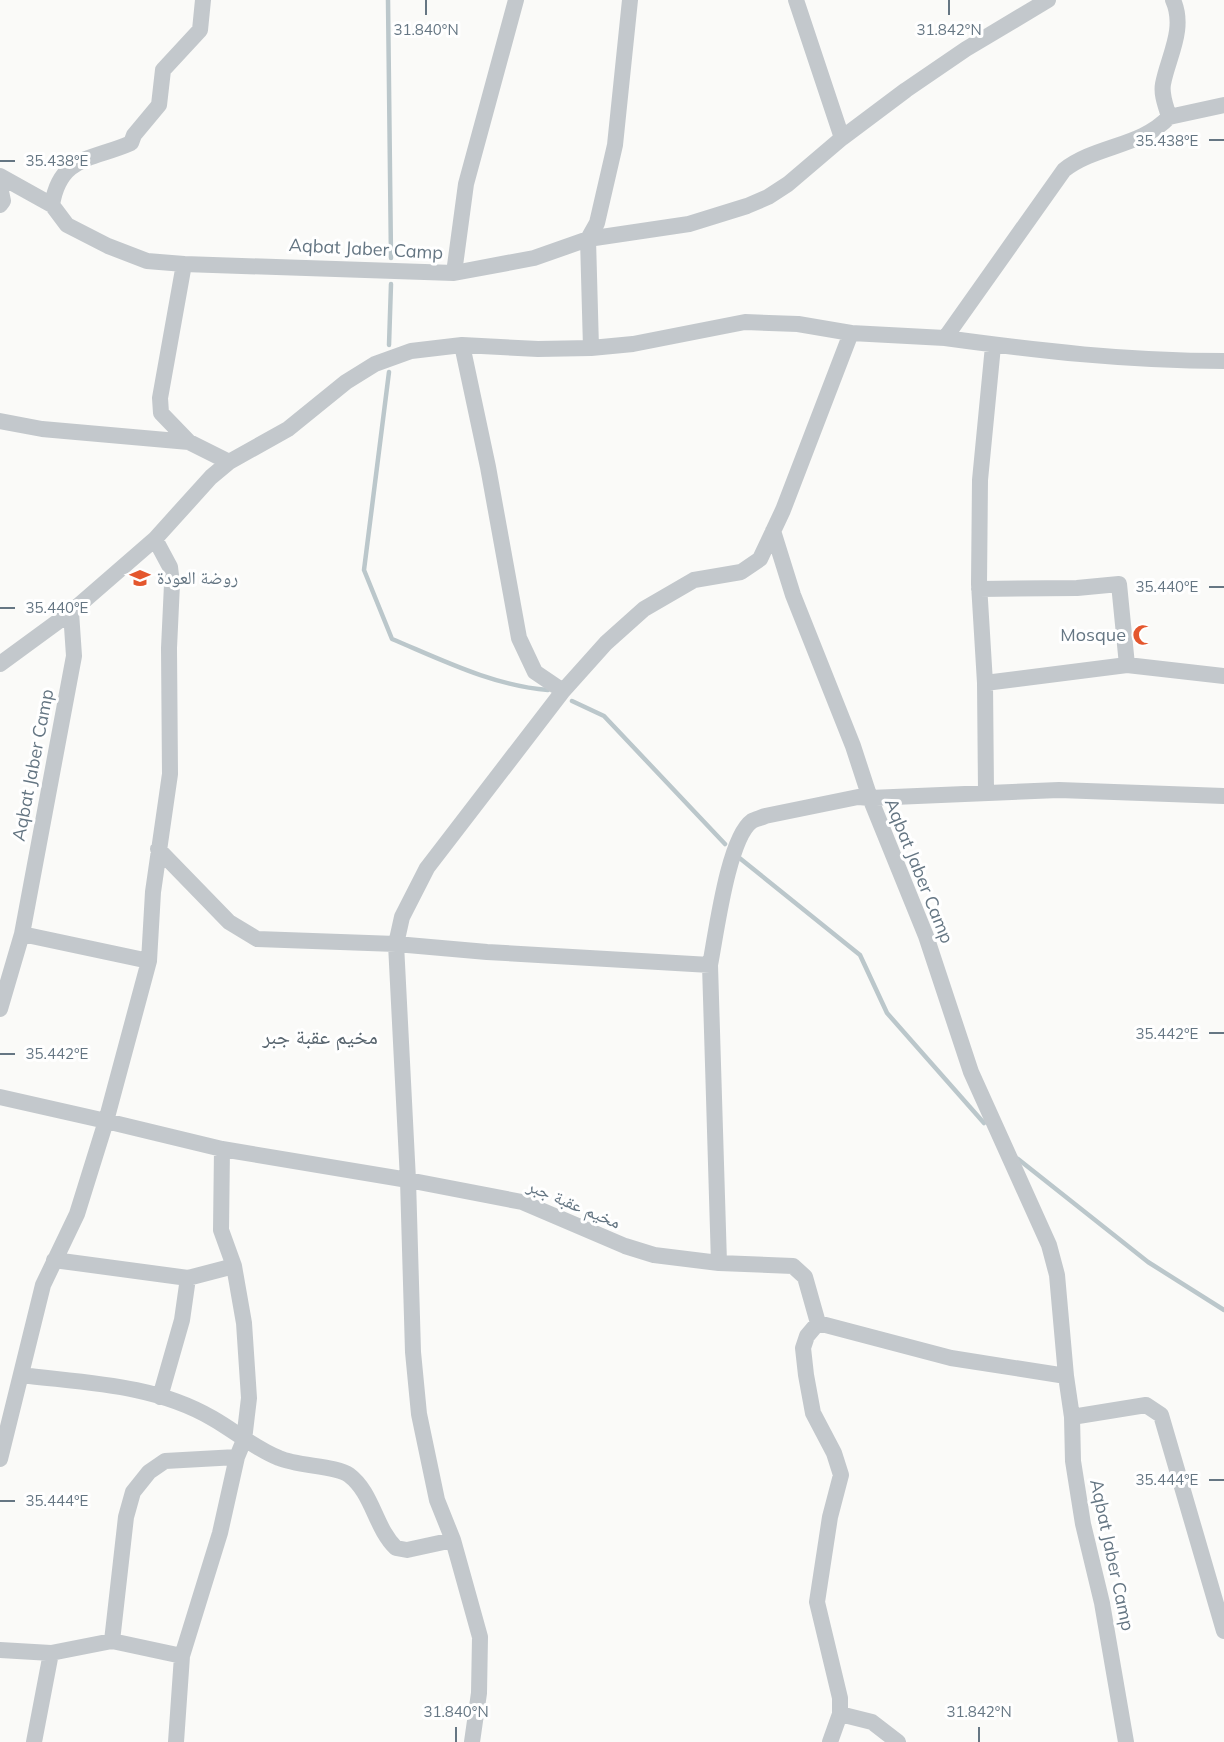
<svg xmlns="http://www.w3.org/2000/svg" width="1224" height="1742" viewBox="0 0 1224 1742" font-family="Mulish,'Noto Naskh Arabic',sans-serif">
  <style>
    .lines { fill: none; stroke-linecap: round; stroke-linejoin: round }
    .stream { stroke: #bbc7cb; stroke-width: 4.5 }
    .street { stroke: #c3c8cc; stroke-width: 16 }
    .ticks { fill: none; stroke: #657683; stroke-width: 2 }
    .labels { text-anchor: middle; stroke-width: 6; stroke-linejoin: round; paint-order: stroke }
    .street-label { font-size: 18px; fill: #657683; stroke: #fff }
    .poi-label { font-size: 18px; fill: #657683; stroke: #fff; text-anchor: start }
    .quarter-label { font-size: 21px; fill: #57646e; stroke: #fff }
    .ticks-label { font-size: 15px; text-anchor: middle; fill: #657683; stroke: #fff; stroke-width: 6; stroke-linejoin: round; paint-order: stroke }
  </style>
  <rect width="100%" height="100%" fill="#fafaf8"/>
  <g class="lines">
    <path class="stream" d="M388,0l3,258
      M389,345l2,-61
      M389,372l-25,198 28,69c50,21 102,47 156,51
      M572,701l32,15 121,128
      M737,856l123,99 27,58 97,110
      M1018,1159l130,103 76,48"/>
    <path class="street" d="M796,0l46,138
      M1169,117l55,-12
      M0,176l52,29c8,-50 41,-45 79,-62l3,-8 25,-30 4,-35 37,-40 3,-30
      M0,187l3,14 -3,4
      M52,205l15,20 41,21 39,15 37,3
      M588,239l101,-15 58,-18 21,-9 20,-13 54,-46 64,-48 60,-41 82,-49
      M588,239l9,-16 18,-78 15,-145
      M454,273l12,-89 50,-184
      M851,333l94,5 119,-168c32,-25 77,-23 105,-53 -3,-11 -8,-22 -6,-33 5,-27 23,-55 10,-84
      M945,338c95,13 182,23 279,23
      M0,421l42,8 147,13
      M773,531l20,64 60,151 17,52 189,-8 165,6
      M155,539l15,28 2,17 -3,64 1,126 -17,118 -4,69 -43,160 116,28 186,31 -12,-236 6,-27 25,-49 136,-177 -28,-19 -16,-34 -31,-171 -26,-122 -51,6 -36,13 -29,18 -58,47 -59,33
      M979,589l98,-1 42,-4 8,81
      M71,612l84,-73 56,-62 18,-15 -40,-20 -28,-29 -1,-15 24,-134 270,9 80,-15 54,-19 3,109 -53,1 -76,-4
      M0,664l71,-52 3,44 -52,278 -22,75
      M985,683l142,-18 97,11
      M563,691l43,-48 38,-34 50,-29 47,-8 19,-13 23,-49 68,-177 -53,-9 -53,-2 -112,22 -42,4
      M986,791l-1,-108 -6,-99 1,-104 13,-134
      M158,849l71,73 28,17 139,5 91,8 223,13c6,-30 18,-127 42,-144 3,-2 9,-3 13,-5l93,-19 12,1 56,138 45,136 78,173 8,30 9,101
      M22,934l127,27
      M710,965l9,298
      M0,1097l106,24 -29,93 -34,71 -43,174
      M54,1260l134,18 46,-12
      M818,1323l133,35 115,18 6,41 1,44 10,63 19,79 24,139
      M21,1375c64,8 133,9 191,43 23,13 42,30 67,40 18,8 58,8 70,17 24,18 26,53 47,73l11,2 46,-10
      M160,1397l22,-77 6,-42
      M1072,1417l74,-12 15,10 63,216
      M112,1641l14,-124 7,-25 16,-20 16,-11 72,-4
      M0,1650l51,3 61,-12 70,15
      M840,1714l32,8 26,20
      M34,1742l17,-89
      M176,1742l6,-86 38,-123 17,-76 7,-17 5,-42 -5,-75 -10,-57 -13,-36 1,-81
      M472,1742l7,-49 1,-56 -27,-97 -16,-40 -18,-86 -6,-62 -5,-172 114,22 103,44 29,9 65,8 74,3 12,11 13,46 -11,13 -4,12 3,27 7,38 21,40 7,22 -11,42 -13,85 23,96v16l-10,28"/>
  </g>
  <path class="ticks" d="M426,0v15M949,0v15M1209,140h15M0,161h15M1209,587h15M0,608h15M1209,1033h15M0,1054h15M1209,1480h15M0,1501h15M456,1727v15M979,1727v15"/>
  <defs>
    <g id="school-bare" transform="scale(1.62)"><path d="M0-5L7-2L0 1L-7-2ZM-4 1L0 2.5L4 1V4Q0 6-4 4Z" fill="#e4572e" stroke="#fff" stroke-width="2.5" paint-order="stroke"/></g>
    <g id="mosque-bare" transform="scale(1.62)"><path d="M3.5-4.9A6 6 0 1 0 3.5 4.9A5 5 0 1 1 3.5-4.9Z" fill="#e4572e" stroke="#fff" stroke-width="2.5" paint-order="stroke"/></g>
  </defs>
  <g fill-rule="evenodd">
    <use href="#school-bare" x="140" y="578"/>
    <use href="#mosque-bare" x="1143" y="635"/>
  </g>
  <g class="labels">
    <g class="street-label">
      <text transform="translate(366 249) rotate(3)" y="6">Aqbat Jaber Camp</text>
      <text transform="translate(33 765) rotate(-79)" y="6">Aqbat Jaber Camp</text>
      <text transform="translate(919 871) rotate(68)" y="6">Aqbat Jaber Camp</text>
      <text transform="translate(574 1204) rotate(23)" y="6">مخيم عقبة جبر</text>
      <text transform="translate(1112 1555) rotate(78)" y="6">Aqbat Jaber Camp</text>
    </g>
    <g class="poi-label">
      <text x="157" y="584">روضة العودة</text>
      <text x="1126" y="641" text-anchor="end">Mosque</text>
    </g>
    <g class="quarter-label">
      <text x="320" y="1044">مخيم عقبة جبر</text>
    </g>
  </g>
  <g class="ticks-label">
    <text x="426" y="35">31.840°N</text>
    <text x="949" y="35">31.842°N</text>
    <text x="1167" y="146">35.438°E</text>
    <text x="57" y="166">35.438°E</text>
    <text x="1167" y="592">35.440°E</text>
    <text x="57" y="613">35.440°E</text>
    <text x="1167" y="1039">35.442°E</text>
    <text x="57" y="1059">35.442°E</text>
    <text x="1167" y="1485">35.444°E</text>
    <text x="57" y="1506">35.444°E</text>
    <text x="456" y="1717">31.840°N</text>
    <text x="979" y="1717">31.842°N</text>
  </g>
</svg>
